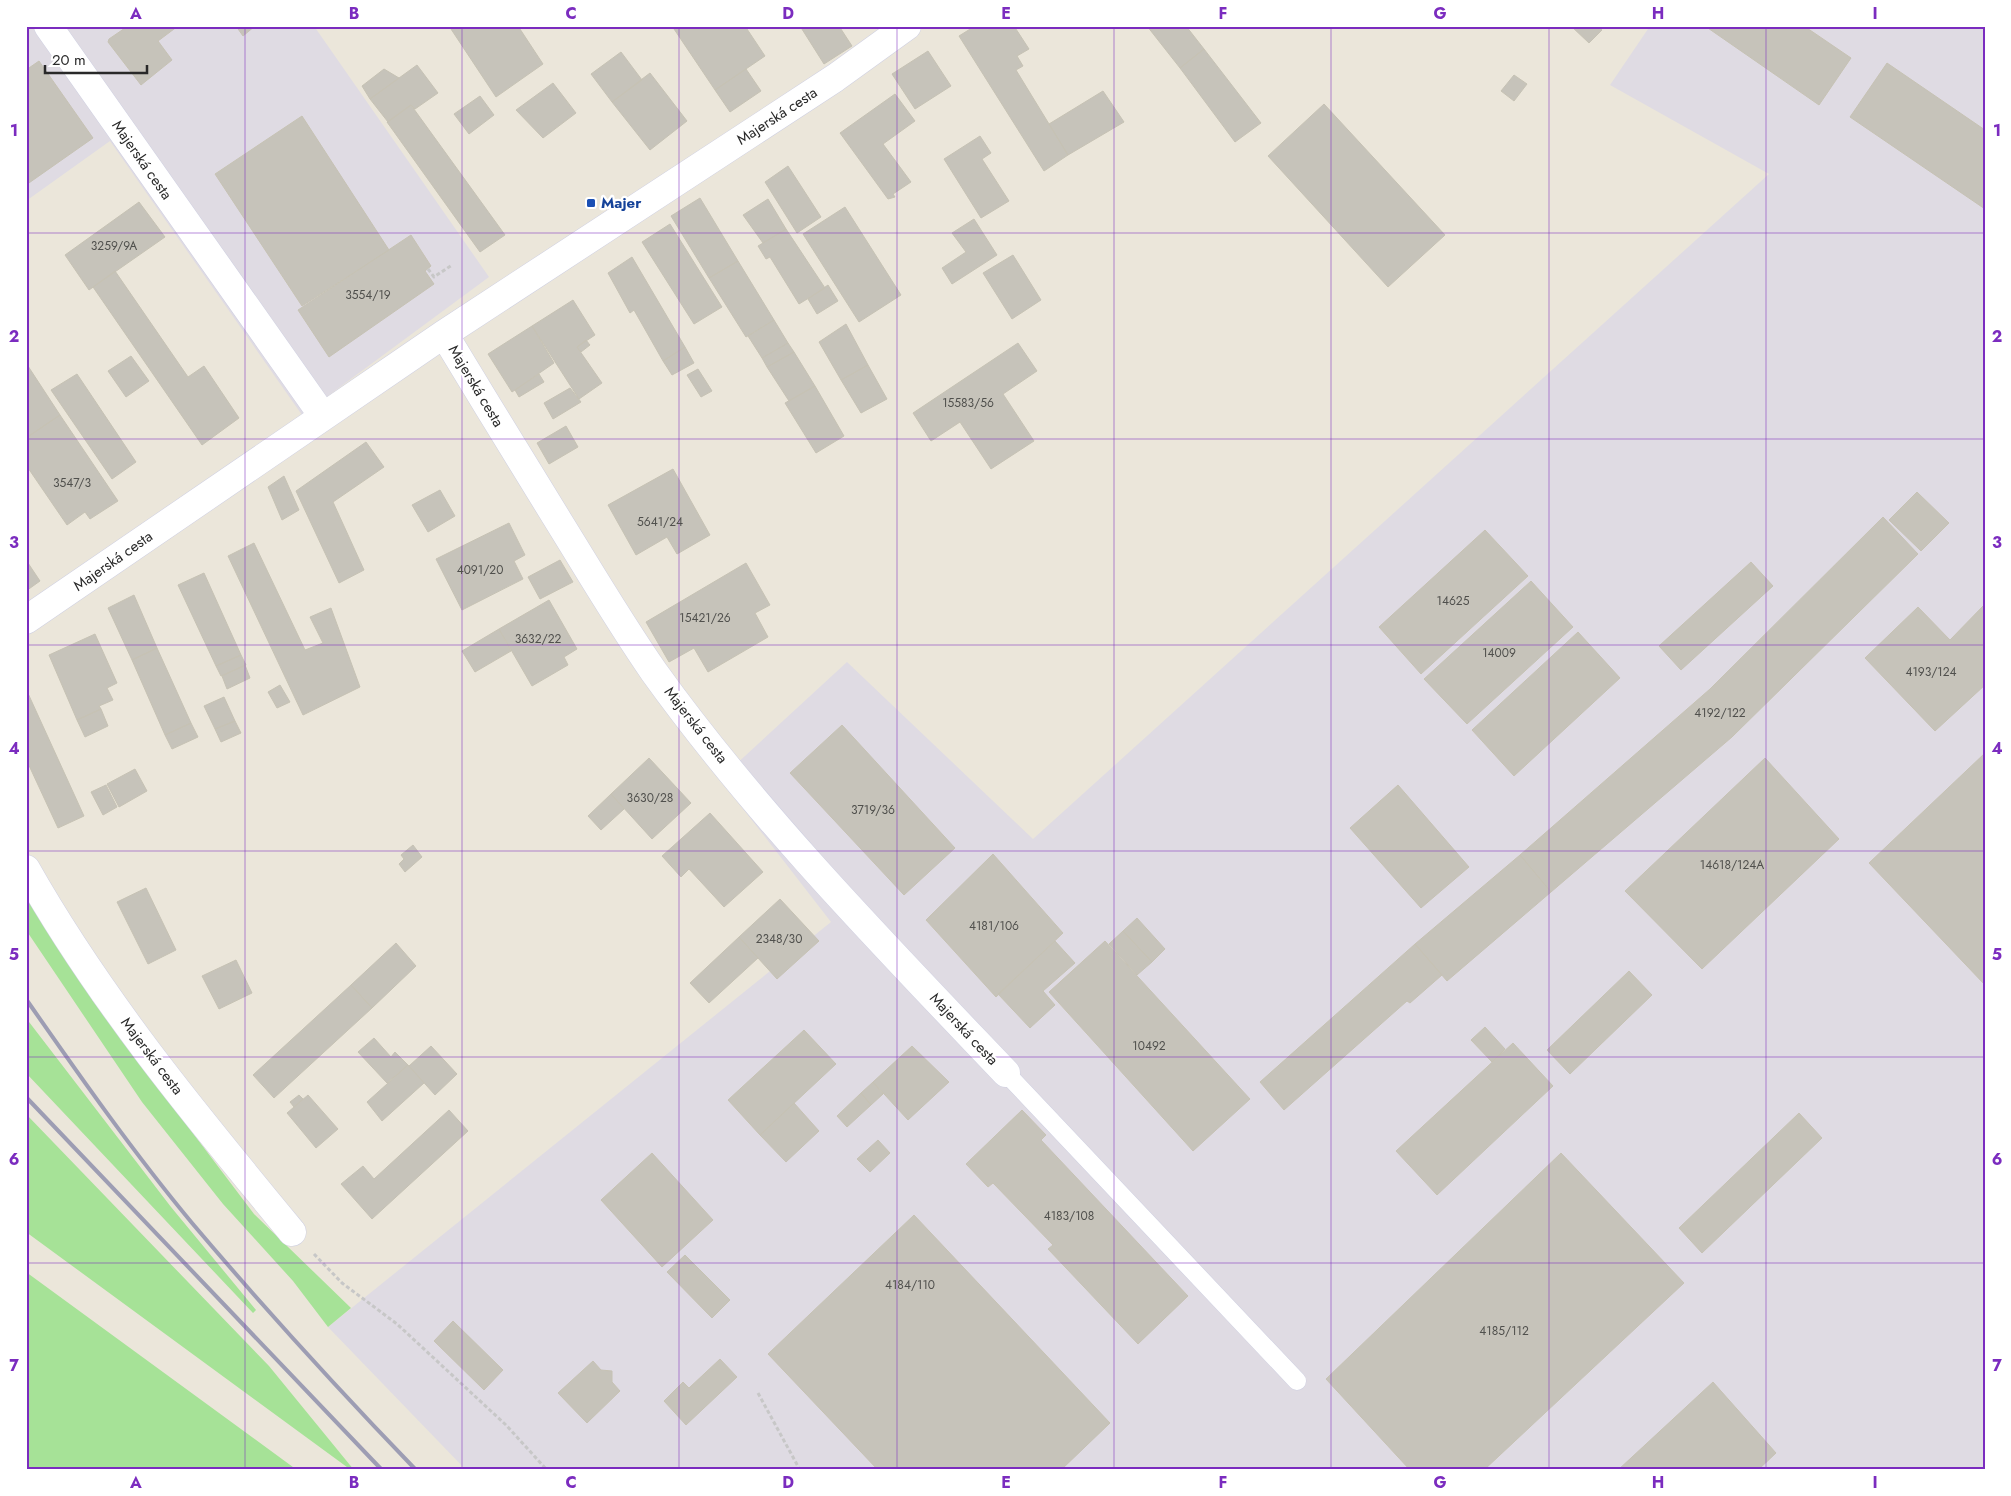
<svg xmlns="http://www.w3.org/2000/svg" width="2011" height="1496" viewBox="0 0 2011 1496" font-family="Jost,sans-serif">
  <style>
    .industrial { fill: #dfdbe3 }
    .green { fill: #a6e297 }
    .building { fill: #c6c3ba; stroke: #c6c2b4 }
    .lines { fill: none; stroke-linecap: round; stroke-linejoin: round }
    .lane-casing { stroke: #d0d1e2; stroke-width: 19 }
    .street-casing { stroke: #d0d1e2; stroke-width: 29 }
    .path { stroke: #c7c7c7; stroke-width: 3; stroke-dasharray: 4 2.5; stroke-linecap: butt }
    .lane { stroke: #fff; stroke-width: 18 }
    .street { stroke: #fff; stroke-width: 28 }
    .rail { stroke: #9d9db3; stroke-width: 4 }
    .grid { fill: none; stroke: #7b2cbf; stroke-width: 1; stroke-opacity: 0.55 }
    .transit-dot { fill: #1a4fb4; stroke: #fff; stroke-width: 2 }
    .labels { text-anchor: middle; stroke-width: 4.5; stroke-linejoin: round; paint-order: stroke }
    .number-label { font-size: 12px; fill: #50504d }
    .street-label { font-size: 15px; fill: #292929; stroke: #fff }
    .transit-label { font-size: 15px; font-weight: bold; fill: #164399; stroke: #fff; text-anchor: start }
    .neatline { fill: none; stroke: #7b2cbf; stroke-width: 2 }
    .grid-label { font-size: 16px; text-anchor: middle; font-weight: bold; fill: #7b2cbf }
  </style>
  <rect width="100%" height="100%" fill="#ebe6da"/>
  <path class="industrial" d="M26,26h288l175,251 -187,138 -192,-274 -84,60z
    M1650,26h335v1444h-1519l-138,-143 503,-405 -111,-143 127,-117 186,177 736,-665 -159,-89z"/>
  <path class="green" d="M26,880l67,121 161,213 97,94 -23,19 -35,-46 -70,-77 -81,-102 -116,-172z
    M26,1018l145,189 85,103 -3,3 -227,-240z
    M26,1114l243,252 85,104h-3l-325,-238z
    M26,1272l271,198h-271z"/>
  <path class="building" d="M128,26h50l-20,15 14,19 -31,25 -33,-43 1,-3z
    M236,26h19l-12,10z
    M449,26h69l25,38 -47,33z
    M672,26h73l20,30 -50,34z
    M800,26h39l13,20 -28,18z
    M975,26h39l15,23 -12,7 6,10 -7,4 52,85 -24,16 -85,-135z
    M1147,26h39l18,23 -24,19z
    M1571,26h26l5,4 -13,13z
    M1705,26h99l47,32 -32,47z
    M1204,49l57,74 -26,19 -55,-74z
    M928,51l23,35 -36,23 -23,-35z
    M621,52l21,28 -30,22 -21,-28z
    M39,61l54,77 -67,47v-115z
    M1887,63l98,67v79l-135,-92z
    M417,65l21,28 -23,16 -4,-4 -23,17 -18,-23z
    M384,69l15,9 -29,21 -8,-13z
    M746,69l15,22 -31,21 -15,-22z
    M650,73l37,48 -37,29 -38,-48z
    M1514,75l13,9 -13,17 -13,-10z
    M553,83l23,30 -33,25 -27,-28z
    M1103,91l21,31 -56,33 -19,-31z
    M895,94l20,27 -32,23 28,38 -18,12 2,3 -7,2 -48,-66z
    M480,96l14,19 -25,19 -15,-20z
    M1324,104l121,131 -57,52 -120,-131z
    M411,105l94,130 -25,17 -93,-130z
    M302,116l87,134 -87,56 -87,-132z
    M980,136l11,17 -9,6 27,42 -28,17 -37,-59z
    M788,166l33,51 -24,16 -32,-51z
    M700,198l38,63 -29,17 -38,-62z
    M768,199l18,30 -23,14 -20,-28z
    M139,202l26,35 -76,53 -24,-35z
    M845,207l56,88 -42,27 -56,-88z
    M974,219l23,36 -45,29 -10,-16 24,-16 -14,-19z
    M670,224l52,83 -28,17 -52,-82z
    M786,229l39,59 -26,16 -29,-47 -4,2 -8,-13z
    M411,235l20,31 -6,5 9,13 -105,73 -31,-47z
    M1013,255l28,45 -29,19 -29,-46z
    M632,257l53,90 -22,14 -29,-51 -4,3 -22,-40z
    M738,261l36,59 -28,17 -37,-59z
    M115,271l73,106 16,-11 35,52 -37,27 -109,-158z
    M828,285l10,16 -21,13 -9,-15z
    M573,300l22,35 -18,12 25,36 -23,16 -47,-73z
    M774,320l14,23 -26,15 -14,-22z
    M846,324l22,41 -27,15 -22,-38z
    M532,326l22,37 -42,29 -24,-38z
    M586,340l4,5 -9,7 -4,-5z
    M788,343l6,9 -27,15 -5,-9z
    M1018,343l19,28 -34,23 31,47 -43,28 -31,-47 -29,19 -18,-28z
    M685,347l9,16 -22,12 -9,-14z
    M794,352l21,34 -26,15 -22,-34z
    M131,356l18,25 -23,16 -18,-26z
    M26,363l34,52 -34,23z
    M868,365l19,34 -26,14 -20,-33z
    M698,369l14,22 -11,6 -14,-22z
    M77,374l59,88 -24,17 -61,-89z
    M539,374l5,8 -25,15 -4,-7z
    M815,386l29,50 -28,17 -31,-50z
    M570,388l11,14 -28,17 -9,-16z
    M60,415l58,86 -28,18 -5,-7 -18,13 -41,-60v-27z
    M566,426l12,21 -29,17 -12,-21z
    M366,442l18,25 -51,35 31,68 -25,13 -43,-92z
    M673,469l37,66 -33,19 -10,-17 -31,18 -28,-50z
    M284,476l15,34 -17,10 -14,-33z
    M440,490l15,26 -27,16 -16,-27z
    M1917,492l32,31 -28,28 -32,-31z
    M1883,517l35,37 -186,183 -181,155 -31,-37 190,-166z
    M509,523l16,32 -11,6 9,18 -61,31 -26,-51z
    M1485,530l43,46 -107,98 -42,-47z
    M254,543l51,107 18,-7 -13,-26 21,-9 29,79 -57,28 -75,-159z
    M26,560l14,21 -14,10z
    M560,560l13,22 -33,17 -12,-22z
    M1751,562l22,24 -92,84 -22,-24z
    M746,563l24,42 -15,8 13,24 -60,35 -14,-24 -25,14 -23,-40z
    M204,573l37,82 -25,11 -38,-81z
    M1531,581l42,46 -106,97 -43,-45z
    M134,595l23,53 -25,12 -24,-52z
    M549,600l28,49 -13,8 4,8 -36,21 -33,-57z
    M1985,604v81l-50,46 -70,-73 53,-51 32,33z
    M499,629l12,22 -36,21 -13,-21z
    M1578,632l42,46 -106,98 -42,-46z
    M95,634l22,49 -10,5 6,12 -14,6 2,3 -24,11 -28,-65z
    M157,648l34,75 -26,12 -33,-75z
    M241,655l5,10 -25,11 -5,-10z
    M245,665l5,13 -23,11 -5,-13z
    M280,685l10,17 -13,6 -9,-16z
    M26,689l58,127 -26,12 -32,-69z
    M224,697l11,24 -20,8 -11,-23z
    M101,709l7,17 -23,11 -8,-17z
    M235,721l6,12 -20,9 -6,-13z
    M191,723l7,14 -26,12 -7,-14z
    M842,725l113,123 -51,47 -114,-122z
    M1985,753v232l-116,-122z
    M649,758l42,45 -39,36 -41,-45z
    M1765,758l74,81 -137,130 -77,-78z
    M135,769l12,22 -28,16 -12,-23z
    M106,785l11,22 -14,8 -12,-23z
    M1398,785l71,82 -48,41 -71,-80z
    M611,794l13,15 -23,21 -13,-14z
    M710,813l53,59 -39,35 -35,-38 -8,8 -19,-21z
    M413,845l9,12 -17,15 -6,-8 5,-5 -3,-4z
    M993,854l70,79 -67,64 -70,-77z
    M1520,855l31,37 -104,89 -32,-37z
    M146,888l30,62 -28,14 -31,-62z
    M780,899l39,42 -42,38 -38,-42z
    M1137,918l28,31 -13,13 -29,-31z
    M1123,931l29,31 -15,13 -28,-31z
    M739,937l19,21 -49,45 -19,-20z
    M1055,941l20,22 -32,28 12,14 -25,23 -32,-34z
    M1105,941l145,158 -57,52 -144,-159z
    M396,943l20,23 -44,42 -21,-23z
    M1415,944l27,31 -32,28 -3,-2 -123,109 -24,-28z
    M236,960l16,33 -33,16 -17,-33z
    M1629,971l23,24 -82,79 -23,-24z
    M351,985l21,23 -98,90 -21,-23z
    M1485,1027l20,22 -13,13 -21,-22z
    M804,1030l32,34 -76,71 -32,-35z
    M374,1038l17,19 4,-5 13,13 -21,18 -29,-31z
    M1513,1043l40,43 -116,109 -41,-44z
    M431,1046l26,28 -22,21 -26,-29z
    M912,1046l37,36 -41,38 -35,-38z
    M408,1065l16,18 -42,38 -15,-19z
    M873,1082l10,12 -12,11 -10,-12z
    M861,1093l10,12 -24,22 -10,-11z
    M299,1095l4,4 -9,8 -4,-5z
    M308,1095l30,34 -22,19 -29,-35z
    M794,1103l25,28 -33,31 -26,-27z
    M449,1110l19,21 -96,88 -31,-35 22,-18 11,13z
    M1022,1110l24,25 -5,5 147,156 -50,48 -90,-95 5,-4 -60,-62 -5,4 -22,-23z
    M1799,1113l23,25 -120,115 -23,-25z
    M878,1140l12,13 -20,19 -13,-13z
    M652,1153l61,67 -51,47 -61,-67z
    M1561,1153l123,130 -200,187h-74l-84,-91z
    M914,1215l196,208 -49,47h-183l-110,-116z
    M685,1255l45,45 -18,18 -45,-46z
    M453,1321l50,49 -19,20 -50,-49z
    M720,1359l17,18 -51,48 -22,-24 19,-19 6,6z
    M593,1361l8,9 11,1v11l8,9 -33,32 -29,-30z
    M1713,1382l63,71 -18,17h-140z"/>
  <g class="lines">
    <g class="lane-casing">
      <path id="lane" d="M1006,1073l291,308"/>
    </g>
    <g class="street-casing">
      <path id="street" d="M48,26l275,390
        M444,334c38,63 76,125 115,188 31,50 61,101 95,150 102,142 231,274 352,401
        M26,620l418,-286 391,-256 72,-52
        M26,869c74,131 171,248 266,363"/>
    </g>
    <path class="path" d="M428,269l6,8 18,-12
      M314,1254l28,29 55,41 109,101 41,45
      M758,1393l42,77"/>
    <use href="#lane" class="lane"/>
    <use href="#street" class="street"/>
    <path class="rail" d="M26,999c53,76 107,153 166,224 72,85 147,167 224,247
      M26,1097l356,373"/>
  </g>
  <path class="grid" d="M245,26v1444M462,26v1444M679,26v1444M897,26v1444M1114,26v1444M1331,26v1444M1549,26v1444M1766,26v1444M26,233h1959M26,439h1959M26,645h1959M26,851h1959M26,1057h1959M26,1263h1959"/>
  <rect class="transit-dot" x="586" y="198" width="10" height="10" rx="2.5"/>
  <g class="labels">
    <g class="number-label">
      <text x="114" y="250">3259/9A</text>
      <text x="368" y="299">3554/19</text>
      <text x="968" y="407">15583/56</text>
      <text x="72" y="487">3547/3</text>
      <text x="660" y="526">5641/24</text>
      <text x="480" y="574">4091/20</text>
      <text x="1453" y="605">14625</text>
      <text x="705" y="622">15421/26</text>
      <text x="538" y="643">3632/22</text>
      <text x="1499" y="657">14009</text>
      <text x="1931" y="676">4193/124</text>
      <text x="1720" y="717">4192/122</text>
      <text x="650" y="802">3630/28</text>
      <text x="873" y="814">3719/36</text>
      <text x="1732" y="869">14618/124A</text>
      <text x="994" y="930">4181/106</text>
      <text x="779" y="943">2348/30</text>
      <text x="1149" y="1050">10492</text>
      <text x="1069" y="1220">4183/108</text>
      <text x="910" y="1289">4184/110</text>
      <text x="1504" y="1335">4185/112</text>
    </g>
    <g class="street-label">
      <text transform="translate(777 116) rotate(-33)" y="5">Majerská cesta</text>
      <text transform="translate(142 160) rotate(55)" y="5">Majerská cesta</text>
      <text transform="translate(476 386) rotate(59)" y="5">Majerská cesta</text>
      <text transform="translate(113 561) rotate(-35)" y="5">Majerská cesta</text>
      <text transform="translate(696 725) rotate(52)" y="5">Majerská cesta</text>
      <text transform="translate(964 1029) rotate(47)" y="5">Majerská cesta</text>
      <text transform="translate(152 1056) rotate(53)" y="5">Majerská cesta</text>
    </g>
    <g class="transit-label">
      <text x="601" y="208">Majer</text>
    </g>
  </g>
  <rect width="2011" height="1496" fill="none" stroke="#ffffff" stroke-width="55"/>
  <path d="M45 65v8h102v-8" fill="none" stroke="#292929" stroke-width="2.5"/>
  <text x="52" y="65" font-size="15" fill="#292929" stroke="#ffffff" stroke-width="4" paint-order="stroke">20 m</text>
  <rect x="28" y="28" width="1956" height="1440" class="neatline"/>
  <g class="grid-label">
    <text x="136" y="19">A</text>
    <text x="354" y="19">B</text>
    <text x="571" y="19">C</text>
    <text x="788" y="19">D</text>
    <text x="1006" y="19">E</text>
    <text x="1223" y="19">F</text>
    <text x="1440" y="19">G</text>
    <text x="1658" y="19">H</text>
    <text x="1875" y="19">I</text>
    <text x="14" y="136">1</text>
    <text x="1997" y="136">1</text>
    <text x="14" y="342">2</text>
    <text x="1997" y="342">2</text>
    <text x="14" y="548">3</text>
    <text x="1997" y="548">3</text>
    <text x="14" y="754">4</text>
    <text x="1997" y="754">4</text>
    <text x="14" y="960">5</text>
    <text x="1997" y="960">5</text>
    <text x="14" y="1165">6</text>
    <text x="1997" y="1165">6</text>
    <text x="14" y="1371">7</text>
    <text x="1997" y="1371">7</text>
    <text x="136" y="1488">A</text>
    <text x="354" y="1488">B</text>
    <text x="571" y="1488">C</text>
    <text x="788" y="1488">D</text>
    <text x="1006" y="1488">E</text>
    <text x="1223" y="1488">F</text>
    <text x="1440" y="1488">G</text>
    <text x="1658" y="1488">H</text>
    <text x="1875" y="1488">I</text>
  </g>
</svg>
